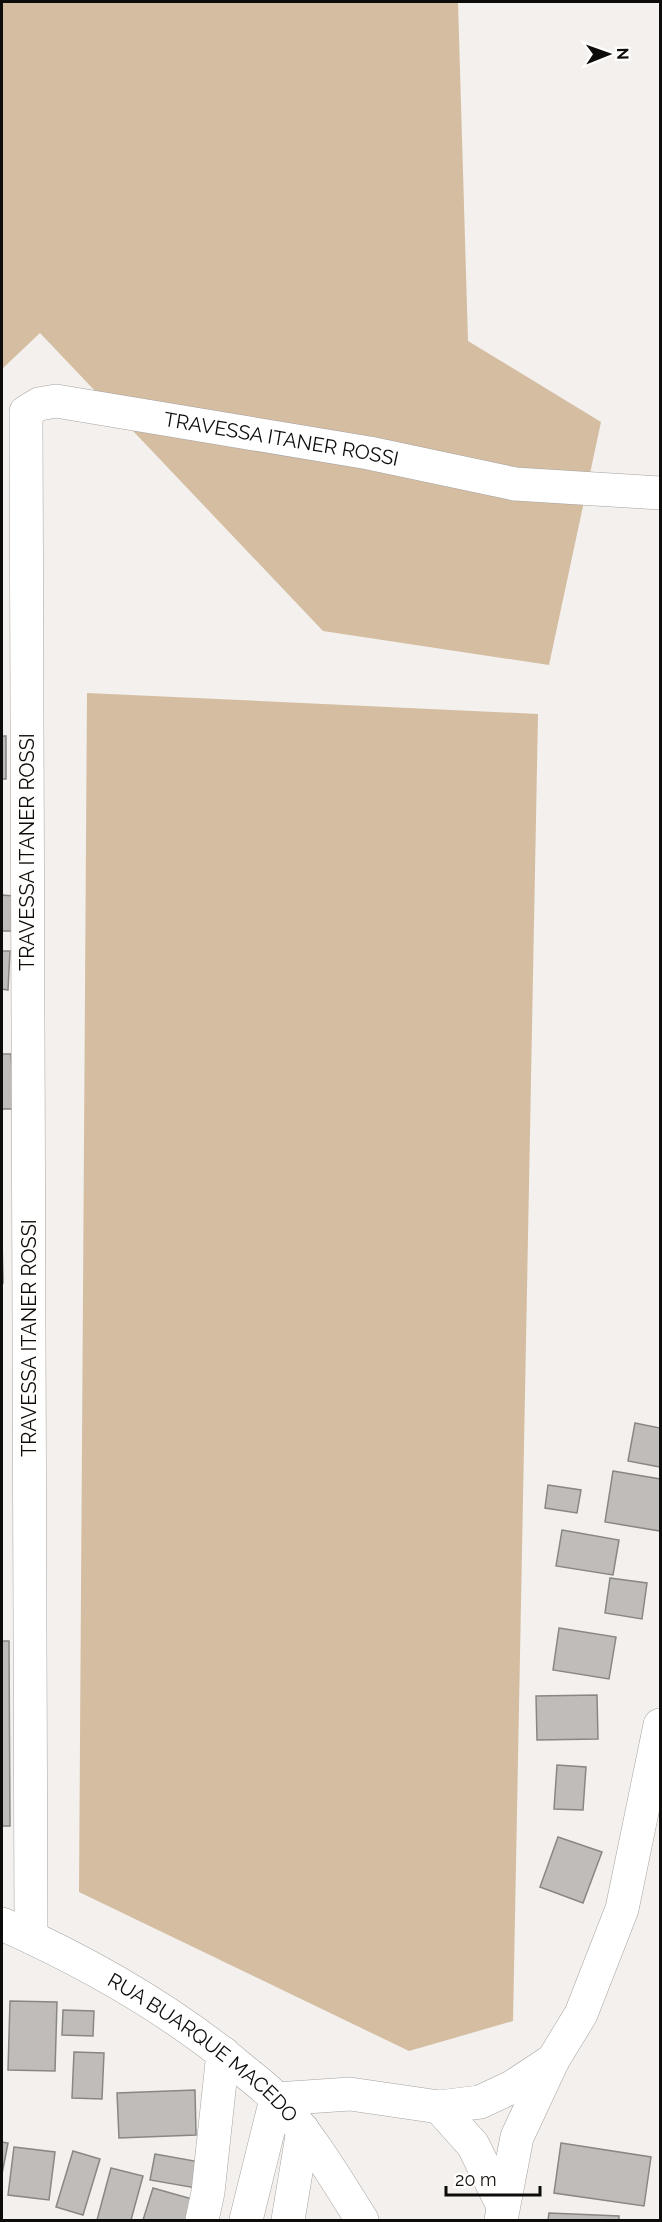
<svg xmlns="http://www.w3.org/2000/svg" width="662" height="2222" viewBox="0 0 662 2222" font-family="Raleway,sans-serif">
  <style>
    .green { fill: #d4bda1 }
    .building { fill: #bfbcb9; stroke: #898784; stroke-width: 1.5 }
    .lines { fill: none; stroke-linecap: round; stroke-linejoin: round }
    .minor-casing { stroke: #a6a3a0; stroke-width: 34 }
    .major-casing { stroke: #a6a3a0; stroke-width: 34 }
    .minor { stroke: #fff; stroke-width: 33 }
    .major { stroke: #fff; stroke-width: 33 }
    .labels { text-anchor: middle; stroke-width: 4.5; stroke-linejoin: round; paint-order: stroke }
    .street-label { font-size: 20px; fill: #0d0c0b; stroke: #fffefc }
  </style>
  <rect width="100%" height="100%" fill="#f3f0ed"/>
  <path class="green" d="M2,2h456l10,339 133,81 -52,243 -226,-34 -283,-298 -38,36z
    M87,693l451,21 -25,1307 -104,30 -330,-159z"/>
  <path class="building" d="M2,736h4v43h-4z
    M2,895l12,1 3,35h-15z
    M2,951h8l-2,39 -6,-1z
    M2,1054h9l3,55h-12z
    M2,1238l1,45h-1z
    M635,1423l25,5v39l-32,-6z
    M613,1471l47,8v52l-55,-9z
    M548,1485l33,5 -4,23 -32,-5z
    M562,1530l57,10 -6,35 -57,-9z
    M610,1578l37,5 -5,36 -37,-6z
    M559,1628l57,9 -7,42 -56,-9z
    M2,1641h7l1,185h-8z
    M597,1695l1,44 -61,1 -1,-44z
    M557,1765l29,2 -3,43 -29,-1z
    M558,1837l44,15 -19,51 -43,-16z
    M10,2001l47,1 -2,69 -47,-1z
    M63,2010l31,1 -1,25 -31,-1z
    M74,2052l30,1 -2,46 -30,-1z
    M195,2090l1,45 -77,3 -2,-45z
    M2,2142l6,1 -6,31z
    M561,2143l90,14 -7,49 -90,-13z
    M14,2147l41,5 -6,48 -41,-5z
    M73,2151l27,8 -17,56 -27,-8z
    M155,2154l45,8 -4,26 -46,-8z
    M111,2168l32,8 -12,44h-34z
    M153,2188l39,11 -6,21h-43z
    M549,2213l70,3v4h-71z"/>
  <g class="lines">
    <g class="minor-casing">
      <g id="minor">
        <path id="s1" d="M31,1937l-5,-1525 13,-8 17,-3 313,52 146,31 145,9"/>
        <path d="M439,2107l34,38 30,61"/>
        <path d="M202,2220l6,-28 15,-139"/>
        <path d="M246,2220l30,-121 74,-5 89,13 41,-5 32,-15 41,-27"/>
        <path d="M288,2220l15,-90"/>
        <path d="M501,2220l16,-83 36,-77 28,-46 41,-105 38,-184"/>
      </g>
    </g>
    <g class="major-casing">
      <g id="major">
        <path id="s2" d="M2,1924c85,38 170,86 241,146 12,10 25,19 35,31 33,35 58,78 84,119"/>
      </g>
    </g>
    <use href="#minor" class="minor"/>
    <use href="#major" class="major"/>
  </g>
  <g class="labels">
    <g class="street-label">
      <text dy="7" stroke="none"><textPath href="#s1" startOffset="1786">TRAVESSA ITANER ROSSI</textPath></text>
      <text transform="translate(27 852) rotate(-90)" y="7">TRAVESSA ITANER ROSSI</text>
      <text transform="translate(29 1338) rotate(-90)" y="7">TRAVESSA ITANER ROSSI</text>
      <text dy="7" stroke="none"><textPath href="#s2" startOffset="237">RUA BUARQUE MACEDO</textPath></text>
    </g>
  </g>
  <rect width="662" height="2222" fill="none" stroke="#0d0c0b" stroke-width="6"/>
  <g transform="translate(608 54) rotate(89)" stroke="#fffefc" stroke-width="4.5" paint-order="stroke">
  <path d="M0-4.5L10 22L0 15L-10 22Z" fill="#0d0c0b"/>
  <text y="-9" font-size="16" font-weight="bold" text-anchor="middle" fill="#0d0c0b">N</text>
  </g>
  <path d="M446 2186v9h94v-9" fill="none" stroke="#0d0c0b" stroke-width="3"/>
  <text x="455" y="2186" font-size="18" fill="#0d0c0b" stroke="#fffefc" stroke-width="4.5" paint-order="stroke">20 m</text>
</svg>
